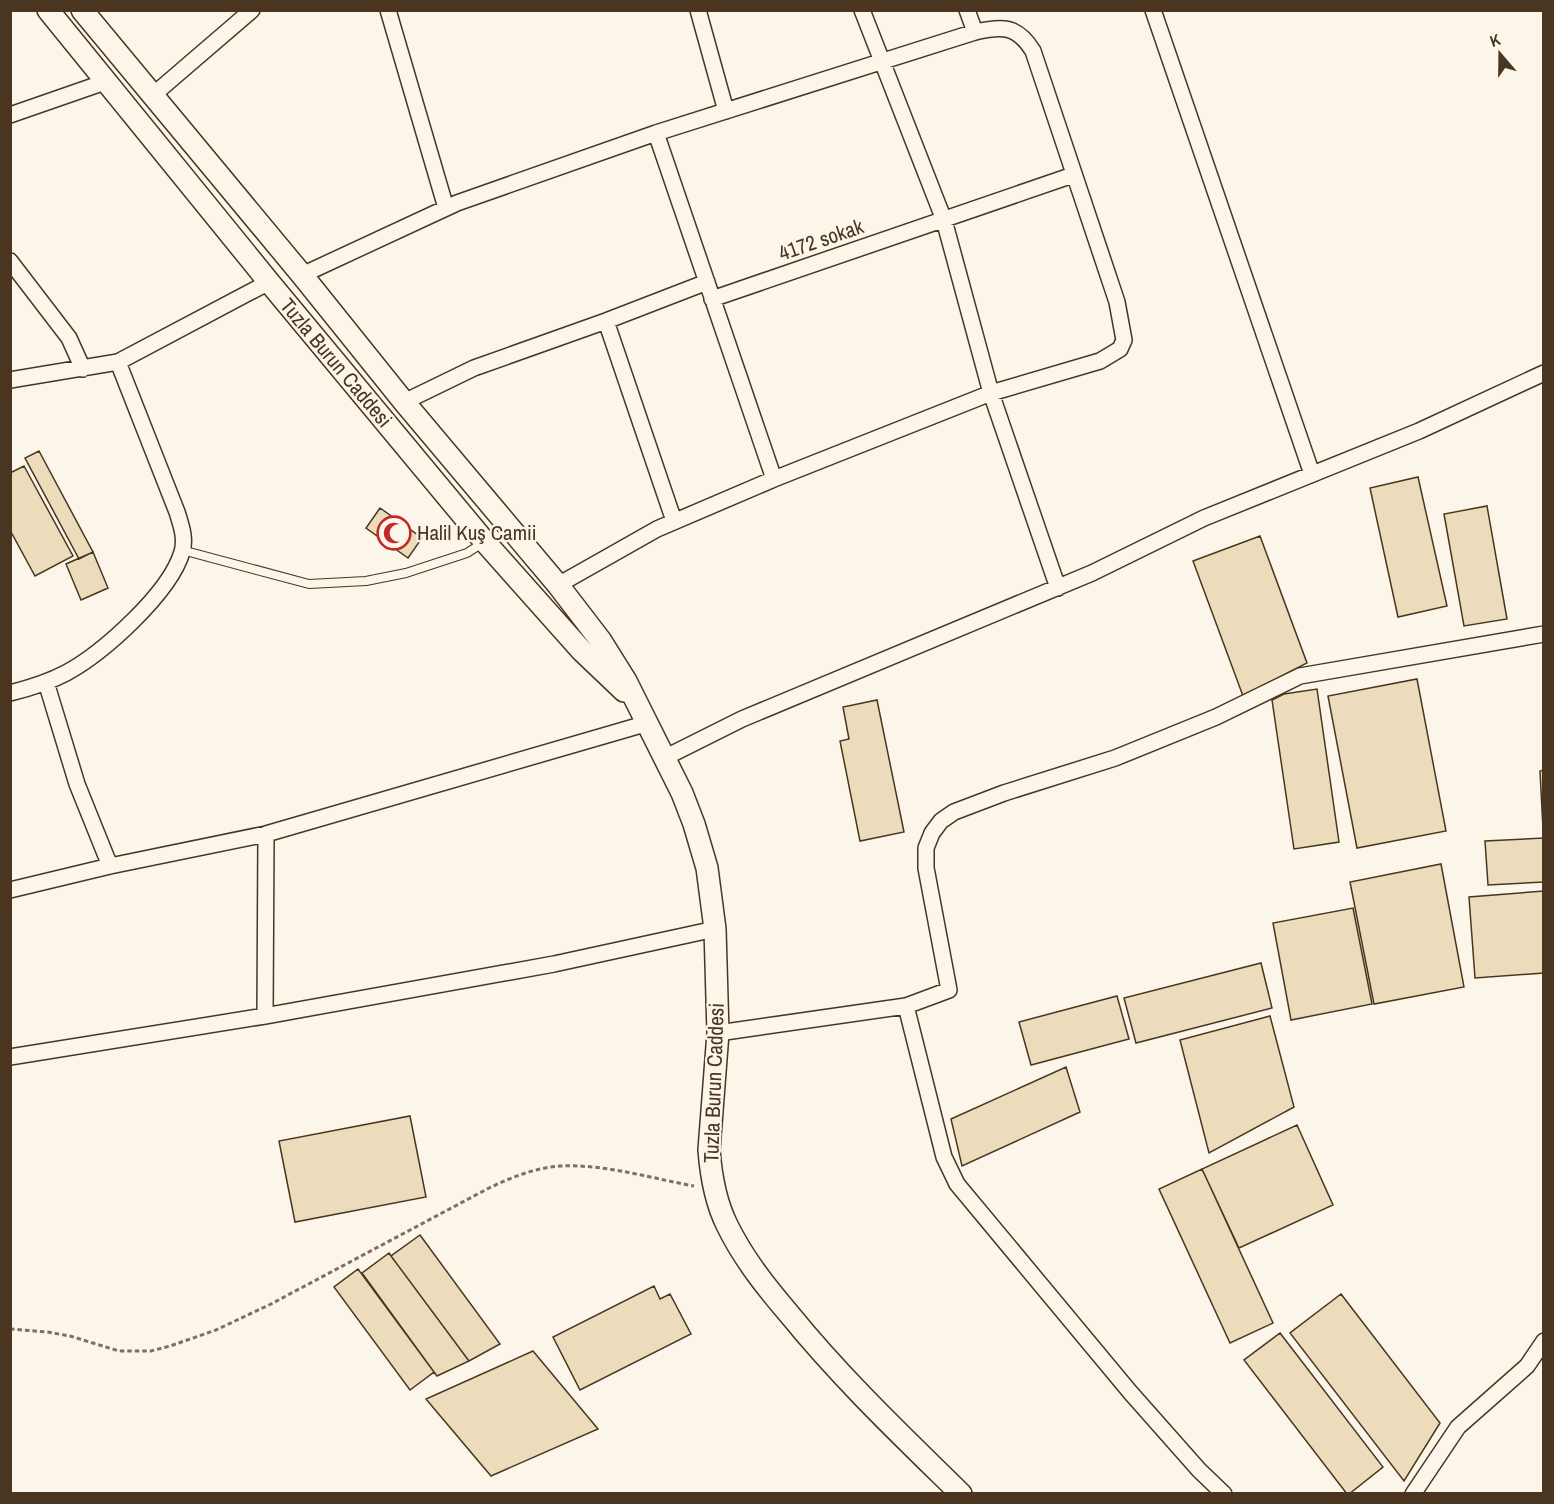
<svg xmlns="http://www.w3.org/2000/svg" width="1554" height="1504" viewBox="0 0 1554 1504" font-family="'Archivo Narrow',sans-serif">
  <style>
    .building { fill: #ecdcbc; stroke: #4a3520; stroke-width: 1.5 }
    .lines { fill: none; stroke-linecap: round; stroke-linejoin: round }
    .service-casing { stroke: #4a3520; stroke-width: 10 }
    .minor-casing { stroke: #4a3520; stroke-width: 18 }
    .secondary-casing { stroke: #4a3520; stroke-width: 24 }
    .path { stroke: #7f6f5c; stroke-width: 3; stroke-dasharray: 4.5 3; stroke-linecap: butt }
    .service { stroke: #fbf6e9; stroke-width: 8 }
    .minor { stroke: #fbf6e9; stroke-width: 15 }
    .secondary { stroke: #fbf6e9; stroke-width: 21 }
    .labels { text-anchor: middle; stroke-width: 4.5; stroke-linejoin: round; paint-order: stroke }
    .street-label { font-size: 21px; fill: #4a3520; stroke: #fbf6e9 }
    .poi-label { font-size: 21px; fill: #4a3520; stroke: #fbf6e9; text-anchor: start }
  </style>
  <rect width="100%" height="100%" fill="#fbf6e9"/>
  <path class="building" d="M39,451l54,101 -14,7 -54,-101z
    M24,466l49,90 -38,20 -25,-46v-57z
    M1418,477l29,129 -49,11 -28,-129z
    M1487,506l20,113 -43,7 -20,-112z
    M380,508l42,30 -14,20 -42,-30z
    M1260,536l47,127 -64,33 -50,-135z
    M93,552l15,36 -27,12 -15,-36z
    M1417,679l29,152 -89,17 -29,-152z
    M1317,689l22,153 -45,7 -22,-149 12,-6z
    M877,700l27,132 -44,9 -20,-100 9,-2 -6,-32z
    M1544,770v58l-1,1 -3,-58z
    M1544,838v44l-56,3 -3,-44z
    M1441,864l23,123 -90,17 -24,-122z
    M1544,891v82l-69,5 -6,-81z
    M1353,908l19,96 -81,16 -18,-97z
    M1261,963l11,45 -136,35 -12,-45z
    M1117,996l12,43 -98,26 -12,-43z
    M1270,1016l24,91 -85,46 -29,-113z
    M1066,1067l14,45 -118,54 -11,-47z
    M410,1116l16,81 -131,25 -16,-81z
    M1297,1125l36,80 -94,43 -37,-79z
    M1202,1169l71,154 -43,20 -71,-154z
    M420,1235l80,109 -31,17 -78,-105z
    M389,1253l2,3 78,105 -32,15 -3,-4 -72,-99z
    M358,1269l76,103 -24,18 -76,-103z
    M654,1286l6,13 10,-5 21,40 -111,56 -27,-53z
    M1341,1294l99,129 -36,58 -114,-148z
    M1280,1333l103,134 -34,27h-2l-103,-134z
    M533,1351l65,78 -107,47 -65,-77z"/>
  <g class="lines">
    <g class="service-casing">
      <path id="service" d="M182,550l127,34 57,-3 40,-8 61,-20 17,-11"/>
    </g>
    <g class="minor-casing">
      <path id="minor" d="M388,10l58,198
        M698,10l28,101
        M862,10l82,210 47,173 67,195
        M967,10l8,22
        M1153,10l159,464
        M152,96l100,-86
        M10,115l95,-33
        M656,133l118,346
        M10,261l59,77 14,31
        M302,275l155,-72 199,-70 319,-101c27,-6 42,-7 58,19l84,251 7,38 -4,9 -20,12 -109,32 -217,86 -117,50 -99,56
        M712,299l361,-124
        M606,321l68,200
        M10,380l108,-18 151,-80
        M404,402l70,-34 132,-47 101,-39
        M46,682l31,102 33,82
        M10,693c20,-5 39,-11 56,-20 37,-20 104,-80 116,-121 4,-14 -1,-27 -5,-40l-59,-150
        M664,758l78,-39 350,-146 112,-55 215,-87 125,-58
        M10,890l100,-24 156,-32 382,-111
        M906,1006l38,151 13,27 173,208 69,78 25,24
        M265,1016l1,-182
        M718,1033l188,-27 43,-16 -23,-122v-20l6,-15 9,-12 13,-9 50,-19 111,-35 101,-41 84,-41 244,-42
        M10,1057l255,-41 289,-52 161,-35
        M1413,1494l45,-67 69,-61 17,-25"/>
    </g>
    <g class="secondary-casing">
      <path id="secondary" d="M48,10l221,272 216,260 97,109 42,40
        M82,10l220,265 102,127 154,183 43,56 25,40 56,112 12,31 13,44 8,61 3,104 -9,117c2,26 6,51 18,75 16,33 39,62 63,90 52,64 112,121 171,179"/>
    </g>
    <path class="path" d="M10,1329l37,3 23,4 49,15h32l19,-5 46,-16 55,-26 218,-116c23,-11 46,-20 71,-22 45,-2 90,12 134,20"/>
    <use href="#service" class="service"/>
    <use href="#minor" class="minor"/>
    <use href="#secondary" class="secondary"/>
  </g>
  <defs>
    <g id="mosque-ring" transform="scale(1.725)"><circle r="9.5" fill="#fbf6e9" stroke="#c62828" stroke-width="1.5"/><path d="M3.5-4.9A6 6 0 1 0 3.5 4.9A5 5 0 1 1 3.5-4.9Z" fill="#c62828"/></g>
  </defs>
  <g fill-rule="evenodd">
    <use href="#mosque-ring" x="394" y="533"/>
  </g>
  <g class="labels">
    <g class="street-label">
      <text transform="translate(821 240) rotate(-19)" y="7">4172 sokak</text>
      <text transform="translate(336 363) rotate(50)" y="7">Tuzla Burun Caddesi</text>
      <text transform="translate(714 1083) rotate(-88)" y="7">Tuzla Burun Caddesi</text>
    </g>
    <g class="poi-label">
      <text x="417" y="540">Halil Kuş Camii</text>
    </g>
  </g>
  <rect width="1554" height="1504" fill="none" stroke="#4a3520" stroke-width="24"/>
  <g transform="translate(1500 54) rotate(340)" stroke="#fbf6e9" stroke-width="4.5" paint-order="stroke">
  <path d="M0-4.5L10 22L0 15L-10 22Z" fill="#4a3520"/>
  <text y="-9" font-size="16" font-weight="bold" text-anchor="middle" fill="#4a3520">K</text>
  </g>
</svg>
